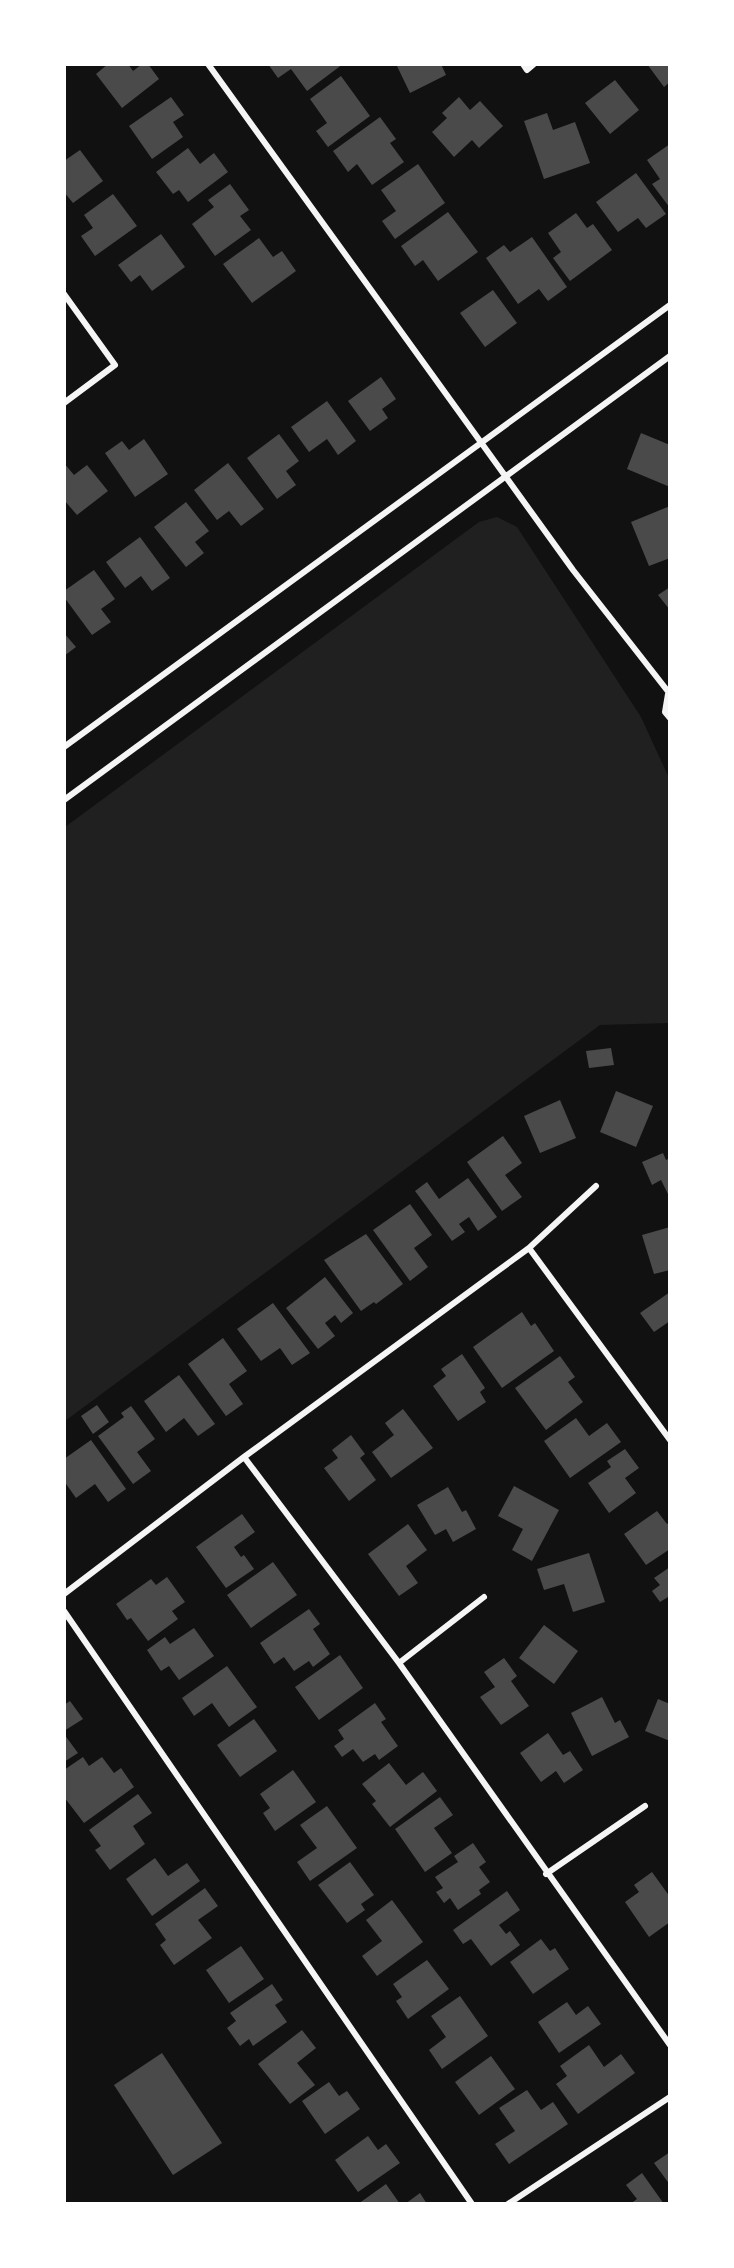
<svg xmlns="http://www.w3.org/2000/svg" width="734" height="2268" viewBox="0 0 734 2268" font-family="'IBM Plex Serif',serif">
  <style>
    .green { fill: #202020 }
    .building { fill: #4a4a4a }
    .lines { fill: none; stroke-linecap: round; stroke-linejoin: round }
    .minor { stroke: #f5f5f5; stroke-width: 6 }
  </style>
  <rect width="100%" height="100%" fill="#111"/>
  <path class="green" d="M497,517l20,10 124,190 28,61v245l-69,2 -535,396v-594l414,-305z"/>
  <path class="building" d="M108,64h20l5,7 9,-7h6l11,15 -37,29 -26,-34z
    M268,64h75l-36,27 -16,-22 -13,9z
    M396,64h45l5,11 -36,18z
    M647,64h23v18l-6,5z
    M341,76l29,40 -42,31 -12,-16 11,-8 -17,-24z
    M615,80l24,30 -29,24 -25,-31z
    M171,97l13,18 -11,7 10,15 -31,22 -23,-33z
    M459,97l11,13 10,-9 23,25 -24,22 -7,-8 -18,17 -22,-25 15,-14 -5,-5z
    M547,113l6,17 22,-8 15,41 -46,16 -20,-58z
    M380,117l16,22 -6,4 14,19 -32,23 -15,-21 -9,8 -15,-21z
    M670,144v64l-18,-24 8,-5 -13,-19z
    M188,148l12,16 14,-11 14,19 -40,30 -9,-12 -6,4 -17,-22z
    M80,150l23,31 -30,22 -9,-11v-31z
    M418,164l27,39 -50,36 -13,-18 14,-10 -15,-21z
    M636,173l30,41 -20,14 -8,-10 -20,14 -22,-30z
    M230,184l19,26 -9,6 11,14 -36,26 -23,-32 22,-17 -6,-7z
    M113,194l24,32 -42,30 -14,-20 12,-8 -9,-13z
    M448,212l30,40 -40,29 -15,-21 -8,6 -14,-20z
    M576,213l11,15 6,-4 19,26 -42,31 -17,-23 8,-6 -13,-19z
    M161,234l24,33 -33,24 -12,-16 -9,7 -13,-17z
    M532,237l35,50 -19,14 -9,-12 -21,15 -32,-46 18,-13 6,7z
    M259,238l14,19 9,-6 14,20 -44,32 -29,-39z
    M493,290l24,33 -32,24 -25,-34z
    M381,377l15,22 -14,10 6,9 -18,13 -22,-30z
    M327,401l29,40 -18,14 -11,-16 -18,13 -18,-25z
    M641,433l29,12v42l-43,-18z
    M279,434l20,27 -13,10 10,14 -19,14 -30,-41z
    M144,439l24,35 -33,23 -30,-44 17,-12 7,9z
    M64,463l10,12 13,-10 21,26 -31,24 -13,-15z
    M228,463l36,46 -23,17 -12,-15 -12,9 -23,-30z
    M186,502l23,29 -14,11 9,11 -18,14 -32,-40z
    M670,506v52l-21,8 -18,-44z
    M140,537l30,41 -18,13 -11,-15 -16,12 -19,-26z
    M94,570l21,29 -14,10 10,13 -19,13 -28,-38v-6z
    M670,587v23l-12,-15z
    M64,633l12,14 -12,9z
    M611,1048l3,17 -25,3 -3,-17z
    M616,1091l37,15 -17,41 -36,-15z
    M560,1100l16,38 -36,15 -16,-37z
    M503,1136l19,27 -17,12 17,22 -20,14 -35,-49z
    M663,1153l3,7 4,-2v40l-9,-18 -9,5 -10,-23z
    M468,1178l29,39 -19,14 -9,-14 -10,7 6,8 -13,9 -37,-50 12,-9 12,17z
    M410,1204l22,31 -18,13 14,19 -18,14 -37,-51z
    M670,1227v43l-16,4 -12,-39z
    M366,1234l37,50 -27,20 -2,-2 -13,9 -37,-51z
    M325,1277l28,36 -12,10 -6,-8 -10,8 10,13 -17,13 -32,-41z
    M670,1292v29l-16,11 -14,-19z
    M273,1303l37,50 -18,12 -12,-17 -19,13 -24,-32z
    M522,1312l9,14 4,-3 19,28 -52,37 -29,-41z
    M223,1338l24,33 -18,13 14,20 -17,12 -38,-52z
    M462,1354l23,34 -5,4 6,10 -28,19 -25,-35 13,-10 -5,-7z
    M560,1356l15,21 -7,5 15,20 -37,28 -31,-42z
    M179,1375l36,49 -17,12 -14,-18 -18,14 -22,-31z
    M97,1405l12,17 -16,12 -12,-18z
    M131,1406l24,33 -18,13 14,19 -18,13 -35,-48 26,-19 -3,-4z
    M403,1409l30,39 -42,30 -19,-26 22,-17 -9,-12z
    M576,1418l13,18 18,-13 14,19 -51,36 -26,-37z
    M351,1435l14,19 -5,4 16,22 -27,21 -25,-33 14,-10 -6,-8z
    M91,1440l35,49 -18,13 -13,-18 -19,14 -12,-17v-22z
    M625,1449l14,19 -14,10 11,15 -27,20 -21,-30 23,-16 -4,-6z
    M514,1486l45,24 -27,51 -20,-11 11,-21 -25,-13z
    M448,1487l14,25 4,-2 10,19 -23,13 -7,-13 -11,6 -18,-30z
    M657,1511l10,13 3,-2v27l-24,16 -22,-31z
    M242,1514l13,18 -21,15 7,10 3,-2 10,14 -28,19 -30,-41z
    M408,1524l19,26 -21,16 12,17 -19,13 -31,-42z
    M589,1553l16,49 -32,10 -9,-28 -20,6 -7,-21z
    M273,1562l24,33 -46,33 -24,-33z
    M670,1567v32l-2,-2 -8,5 -8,-11 8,-6 -6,-7z
    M167,1577l18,25 -13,9 6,8 -30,22 -17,-23 -4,2 -11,-16 35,-25 5,6z
    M309,1609l11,15 -7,5 17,25 -17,13 -4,-6 -15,10 -10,-14 -10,7 -14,-21z
    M544,1625l34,26 -24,33 -35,-26z
    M194,1628l20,28 -35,24 -10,-14 -8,5 -14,-21 18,-13 5,7z
    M340,1655l23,33 -44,32 -24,-33z
    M504,1658l13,18 -6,5 18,25 -28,19 -21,-28 15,-10 -11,-15z
    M227,1666l30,41 -28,20 -17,-24 -18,13 -12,-18z
    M602,1697l13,26 5,-3 9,17 -37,19 -21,-43z
    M658,1699l12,5v37l-25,-10z
    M70,1701l13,18 -19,12v-26z
    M375,1703l11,16 -5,3 17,24 -19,14 -4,-6 -12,8 -10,-13 -11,8 -8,-11 10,-7 -6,-9z
    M254,1719l23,32 -37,26 -23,-32z
    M548,1733l15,22 7,-4 13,19 -19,13 -8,-12 -15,11 -21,-29z
    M64,1734l14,19 -14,9z
    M83,1757l6,9 13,-9 12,16 7,-5 13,19 -50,36 -20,-26v-27z
    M389,1763l17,22 17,-13 14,19 -47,36 -18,-23 4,-3 -14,-17z
    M293,1770l23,32 -41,29 -12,-18 7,-5 -10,-14z
    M138,1794l14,19 -19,13 12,18 -35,26 -15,-20 6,-4 -12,-16z
    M440,1797l13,18 -19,13 18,25 -27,19 -30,-43z
    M327,1806l30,42 -47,33 -13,-19 20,-14 -17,-23z
    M473,1843l13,19 -7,5 11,15 -11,8 2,4 -23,16 -8,-12 -6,5 -8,-11 7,-4 -8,-11 23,-15 -4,-6z
    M155,1858l13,18 19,-13 13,18 -48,35 -26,-37z
    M350,1862l24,33 -13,9 4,6 -18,13 -29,-38z
    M652,1872l18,25v25l-21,15 -24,-35 14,-10 -5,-7z
    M205,1888l13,18 -20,14 14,18 -38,27 -14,-20 6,-5 -11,-16z
    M507,1891l13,19 -21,15 7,9 4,-3 10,14 -29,21 -20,-27 -8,5 -10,-14z
    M392,1900l31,42 -46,34 -15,-20 20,-15 -16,-21z
    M541,1939l9,12 5,-3 14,21 -36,25 -23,-32z
    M241,1946l23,33 -35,24 -23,-33z
    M427,1960l22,29 -41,30 -12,-18 6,-4 -9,-13z
    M272,1984l11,16 -8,5 12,17 -34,24 -4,-7 -9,7 -13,-18 9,-7 -6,-8z
    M460,1996l28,40 -46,33 -13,-19 17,-13 -15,-21z
    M567,2002l9,13 12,-9 13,18 -42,29 -21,-31z
    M302,2030l14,18 -19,15 18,22 -25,19 -32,-40z
    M589,2045l15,22 17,-13 14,19 -57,41 -22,-30 11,-8 -7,-10z
    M162,2053l60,90 -49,32 -59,-90z
    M491,2056l24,33 -36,26 -24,-33z
    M329,2082l10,14 8,-5 13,18 -35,25 -23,-33z
    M527,2090l14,20 12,-8 15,22 -59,40 -14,-20 20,-13 -16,-23z
    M368,2136l10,14 8,-6 14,19 -42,29 -23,-32z
    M670,2152v33l-16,-22z
    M642,2173l22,31h-34l7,-5 -11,-14z
    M386,2184l14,20h-42z
    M420,2193l7,11h-22z"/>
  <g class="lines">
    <path class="minor" d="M208,64l365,506 97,124
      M523,64l4,6 7,-6
      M64,294l51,71 -51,38
      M668,694l-3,18 5,6
      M64,747l606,-442
      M64,800l606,-444
      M529,1248l141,192
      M244,1457l155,206 271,382
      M64,1594l180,-137 285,-209 67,-62
      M64,1611l408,593
      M399,1663l85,-66
      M546,1874l99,-68
      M508,2204l162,-107"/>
  </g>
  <rect width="734" height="2268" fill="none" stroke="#ffffff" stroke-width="132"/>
</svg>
